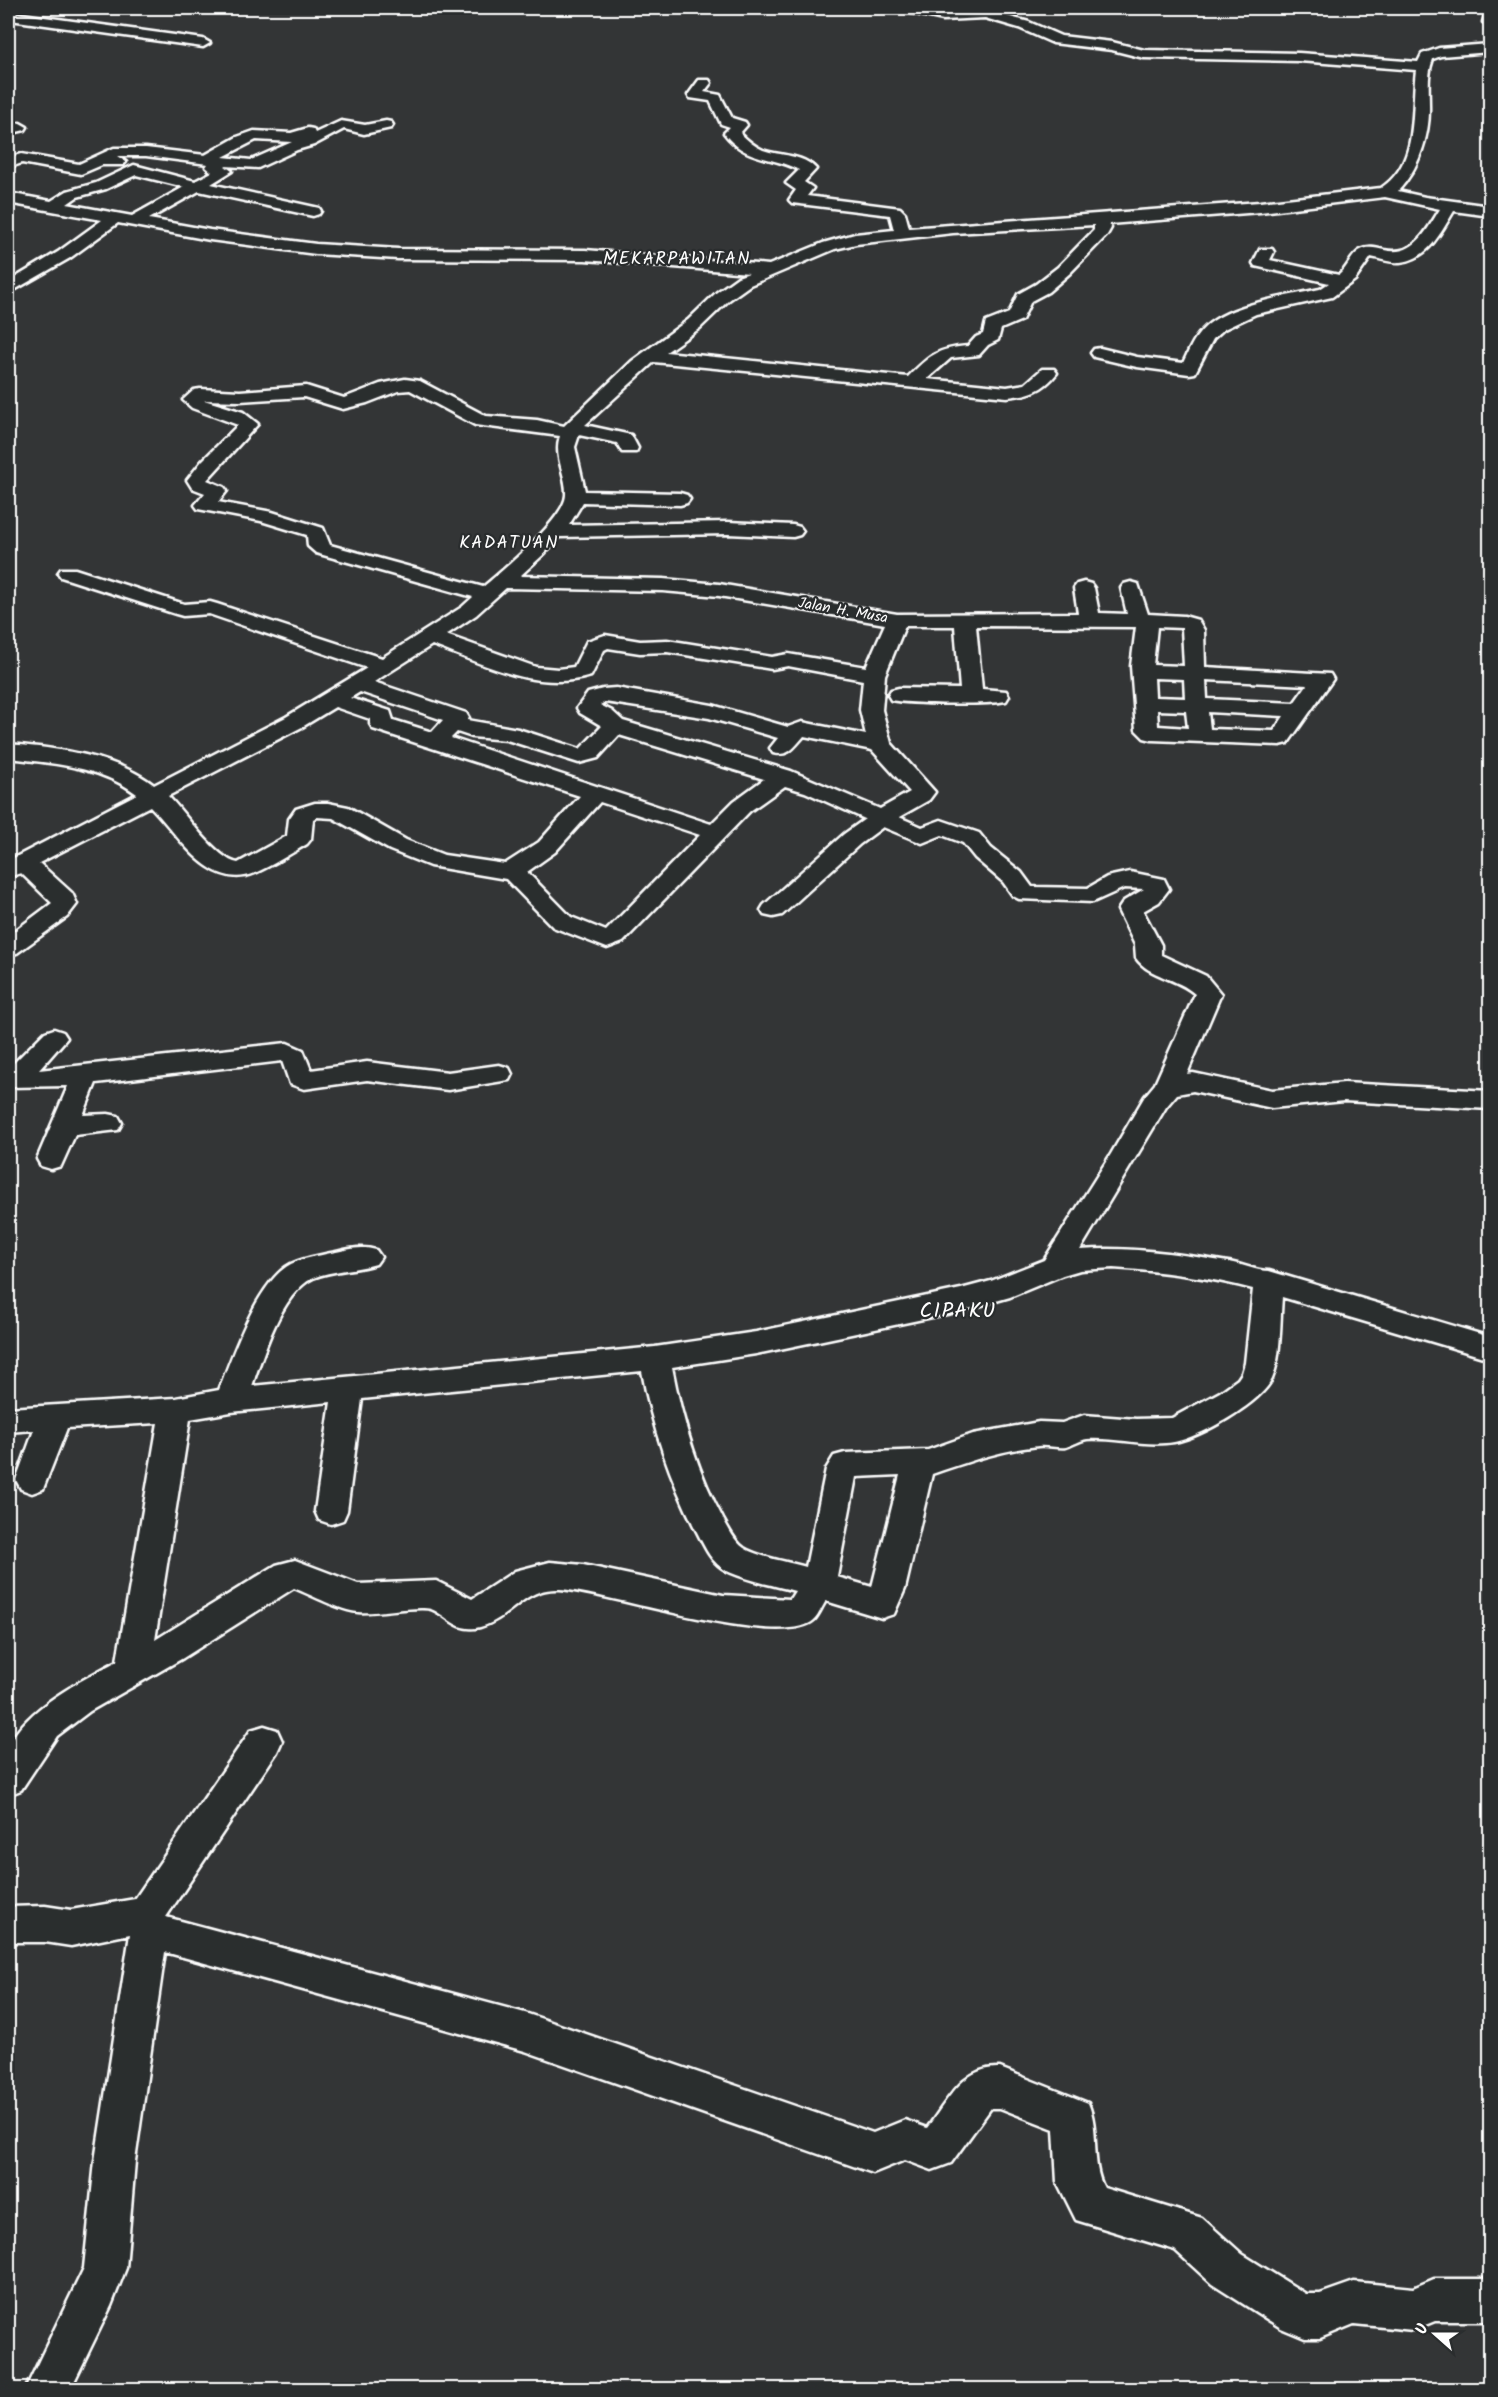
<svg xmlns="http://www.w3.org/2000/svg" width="1498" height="2397" viewBox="0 0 1498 2397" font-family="Kalam,sans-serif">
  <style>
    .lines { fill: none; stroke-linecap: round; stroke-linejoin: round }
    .minor-casing { stroke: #fff; stroke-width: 5 }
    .minor { fill: #2a2d2e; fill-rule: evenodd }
    .labels { text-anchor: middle; stroke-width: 4.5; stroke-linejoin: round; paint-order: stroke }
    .far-street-label { font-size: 15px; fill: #fff; stroke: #2a2d2e }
    .far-quarter-label { font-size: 18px; letter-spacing: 1.5px; fill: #fff; stroke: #2a2d2e }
    .quarter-label { font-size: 21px; letter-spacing: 1.5px; fill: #fff; stroke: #2a2d2e }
  </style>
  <rect width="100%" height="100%" fill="#333536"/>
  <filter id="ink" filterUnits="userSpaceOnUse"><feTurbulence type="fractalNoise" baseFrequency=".0167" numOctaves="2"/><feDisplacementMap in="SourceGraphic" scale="12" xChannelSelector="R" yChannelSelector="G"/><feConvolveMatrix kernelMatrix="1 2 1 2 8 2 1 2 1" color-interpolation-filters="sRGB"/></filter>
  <g filter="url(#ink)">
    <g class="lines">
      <g class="minor-casing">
        <path id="minor" d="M900,8h22l21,4 42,-2 44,12 32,14 51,6 32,8 155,3 119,9 4,-8 17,-6 51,-4v8l-49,4 -8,3c-6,15 -4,31 -4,46 1,30 -10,64 -31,86l27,6 65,9v10l-36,-5c-13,21 -26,49 -54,51 -10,1 -19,-3 -29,-5l-16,23 -23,17 -76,17 -32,15 -11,10 -18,34 -6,1 -52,-7 -43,-10 -3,-4 3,-4 6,-1 37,9 46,6c5,-10 9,-21 16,-29 22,-30 87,-37 121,-45l9,-6 -74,-17 -2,-3 7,-14h12l2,3 -4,8 69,15c9,-7 12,-20 22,-25 7,-4 15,-2 23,0 31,7 42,-19 56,-41l-55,-12 -125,15 -151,12 2,4 -4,7 -37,38 -22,19 -17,9 -9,19 -21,9 -3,11 -10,5 -9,10 -28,3 -24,21 80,8 18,-3 17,-15h12l3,4c-14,18 -28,22 -50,24l-353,-35 -69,63 46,10 7,13 -2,4h-14l-5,-9 -38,-8 -4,12 10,44 95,2 7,2 3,4 -3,4 -7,2 -97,-3 -14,23 159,-3 65,3 7,2 3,4 -3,4 -7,2 -65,-3 -169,3 -15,17 -24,22 143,3 56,5 178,30 181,-1 -4,-25 3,-4 7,-2 7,2 3,4 5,25 28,1 -6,-26 3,-4 7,-2 7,2 10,30 36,2 14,4 6,10 1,37 125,7 3,5 -45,64 -8,2 -128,-5 -8,-2 -8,-8 -5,-64 5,-39 -160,-1 6,63 24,2 3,5 -3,5c-19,4 -96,3 -115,-1l-3,-5 3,-5 8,-2 61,1 -5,-63h-50l-20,49 -3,35 9,33 44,49 -6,8 -30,17 23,10 19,-7 38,13 12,15 30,24 11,15 56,1 19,-11 23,-5 34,7 5,10 -10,13 -16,9 18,34v10l45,21 15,18 -34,80 6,-1 79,17 72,-7 146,8v18l-146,-8 -72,7 -79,-17 -16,3 -11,13 -86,143c50,-4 99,4 148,12 14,2 28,9 41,9l221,66v22l-208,-62c-2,24 -1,61 -10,82 -12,25 -72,58 -98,63 -29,5 -58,-5 -87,-3 -7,1 -14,6 -21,8 -9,1 -19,-2 -28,-1 -37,4 -71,16 -106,28l-27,115 -11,25 -12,4 -56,-17c-4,5 -7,14 -12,19 -33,30 -207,-28 -254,-31 -37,-2 -48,29 -80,38 -23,6 -33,-12 -49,-18 -14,-4 -55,5 -73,3 -19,-2 -46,-17 -64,-24l-111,70 -93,53 -33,25 -36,54 -13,5c0,-14 -4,-35 0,-47 15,-39 75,-68 109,-87l41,-238 -91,5 -24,61 -11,4 -11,-4 -5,-9 18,-50 -26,2v-24l168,-10 43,-8c13,-34 39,-109 72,-126 12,-6 27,-8 40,-11 15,-3 30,-8 45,-3l5,7 -5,7c-20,6 -44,6 -63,14 -32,15 -50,77 -61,108l403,-39 101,-15 205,-43 30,-8 53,-21 67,-106 34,-58 10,-12 40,-90c-17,-16 -46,-17 -59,-36l-1,-13 -17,-35 6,-9 20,-12 -20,-1 -31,14 -74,-3 -6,-3 -10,-14 -28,-24 -12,-15 -21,-8 -20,8 -39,-16 -23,17 -78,71 -9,2 -9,-2 -3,-5 3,-5 80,-71 21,-15 -60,-27 -20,-6 -35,25 -127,131 -16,6 -54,-21 -47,-48 -76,-13 -40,-16 -57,-32 -16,-1 -4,2 -2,20 -4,5c-17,10 -34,21 -52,29 -46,19 -77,-40 -105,-67l-111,57 33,30 5,11 -10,13 -50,36 -9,3v-20l44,-33 -31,-30 -13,4v-16l129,-67c-37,-28 -86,-31 -129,-36v-14c48,4 107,11 146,41l132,-68 81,-49 -158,-54 -26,2 -7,-2 -115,-37 -3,-4 3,-4h14l109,35 26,-2 7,2 165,54 80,-51 11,-10 -157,-44 -8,-7 -1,-11 -46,-14 -63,-12 -3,-4 10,-12 -13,-5 -5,-8 15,-19 36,-36 -46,-17 -9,-8 11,-10 6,-1 40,2 66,-5 38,12 36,-14 25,-5 15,2 66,35 51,4 27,6 68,-65 56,-41 29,-28 21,-15 11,-4 -164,-13 -187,-1 -82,-5 -106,-14 -92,-17 -48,35 -61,35 -1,-11 50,-30 44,-32 -94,-17v-10l43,8 16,-10 29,-8 38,-18 61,16 17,-9 -6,-5 2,-3 -62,-8h-29l9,6 -3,3h-21l-21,9 -59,-11 -14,5v-10l13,-4 58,10 35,-16h32l59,7 32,-18 17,-6 37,2 17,-5 5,1 2,4 26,-12 24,4 21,-4 5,1 2,3 -2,3 -27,6 -20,-5 -30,16 -17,5 -39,18 -33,-2 7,5 -21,13 108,24 2,3 -2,3 -6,2 -114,-25 -50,28 61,11 106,14 82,5 187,1 184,15 54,-22 32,-9 39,-4 -4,-15 -98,-12 -3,-3 7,-10 -10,-7 13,-13c-28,-15 -53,-8 -75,-37l6,-6 -9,-3 -11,-23 -20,-3 -2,-3 11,-15h10l2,3 -7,9 16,3 12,23 13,4 2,3 -7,8c7,7 14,13 23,17 17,6 40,4 53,19l-12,13 9,6 -6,8 93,12 5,5 4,15 351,-26 121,-14c39,-25 30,-79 35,-118l-117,-9 -155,-3 -32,-8 -59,-7 -34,-15 -34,-10 -42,2 -41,-9zM256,140l36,2 -41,18 -28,-3zM136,175l48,12 -52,29 -65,-12 10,-7 29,-8zM1094,225v5l-36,37 -22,17 -18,10 -9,19 -23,9 -3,12 -7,3 -8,9c-32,3 -38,9 -60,31l-242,-25 34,-24 29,-28 21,-15 85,-36 21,-5 97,-11zM410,390l65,35 85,11c-7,21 7,39 6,59 -1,24 -64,76 -83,92l-153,-42 -7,-17 -51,-16 -54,-10 9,-11 -3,-4 -17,-7 51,-56 -15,-12 -39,-12 36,1 64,-4 39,12 24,-6 31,-12zM506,588l157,3 56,5 166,28 -19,43 -78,-13 -16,3 -105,-17 -27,1 -35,-6 -18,6 -13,26 -16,2 -22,-2 -90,-32 30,-20zM1157,627l25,1 2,38 -31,-1zM432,645c50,18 104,48 159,31l13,-26 4,-2 32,5 27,-1 105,17 16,-3 75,14 -3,30 6,25 -64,-13 -14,5 -76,-22 -96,-17 -13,1 -15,4 -11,15 3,5 22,13 -22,23 -62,-20 -51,-9 2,-2 -3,-5 -92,-31zM1154,678l30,1 1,19 -30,-1zM1206,680l101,5 -13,18 -87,-4zM360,692l83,28 -11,12 -39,-12 -3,-9 -40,-13zM605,702l104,16 69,20 -8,10 3,5c16,4 21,-6 31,-17l68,14 38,42 -30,17 -89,-38 -168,-50 -11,-10 -12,-6zM335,707l35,12v5l3,5 207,67 -41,46 -34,22 -61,-9 -38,-15 -58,-33 -20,-4h-13l-19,6 -7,10 -2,17 -49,27c-20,-2 -55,-52 -70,-67l134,-69zM1157,710l29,1 2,17 -30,-2zM1208,712l76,4 -10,15 -64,-2zM457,732l15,5 35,3 72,23 19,-5 21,-23 145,44 -30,22 -23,23 -260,-86zM600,802l100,33 -94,96 -35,-14 -44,-45 28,-20zM1113,1268c47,3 95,9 140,21l-8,74 -3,10 -4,6 -18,13 -48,26 -36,1 -52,-4 -22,8 -23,-1 -66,12 -45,16 -83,3 -11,3 -8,13 -20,98c-17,-5 -48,-10 -62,-19 -10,-7 -15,-19 -21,-29 -26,-48 -41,-99 -51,-152l84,-13 205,-43 49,-14 53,-22 17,-5zM642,1371c10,56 28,108 54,159 7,13 13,29 26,38 14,10 55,18 73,23l-5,8 -67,-4 -140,-30 -33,-3 -35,9 -43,28 -36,-18 -78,3 -63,-24 -19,5 -121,75 35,-221 41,-7 100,-10 -16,109 4,9 12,4 12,-4 4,-9 15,-112zM900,1475l-28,112 -35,-10 19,-100z
          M15,13l188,26 7,4 -7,4 -193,-27 -2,-3z
          M1490,14v12l-7,-4 2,-7z
          M20,123l7,4 -2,3 -17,4v-8z
          M54,1029l9,3 4,6 -28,32 248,-27 16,7 8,20 56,-8 81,10 51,-7 10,3 3,6 -3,6 -61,10 -81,-10 -63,9 -14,-5 -8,-23 -186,22 -13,32 25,-1 10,2 4,7 -4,7 -43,5 -14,31 -10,3 -10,-3 -4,-7 31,-73 -60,1v-18l37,-37z
          M264,1726l13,4 5,11 -5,11 -111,165 359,96 348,120 32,-13 22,8c20,-26 36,-62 73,-60l88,35c12,27 2,60 16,85l98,30 40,36 64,40h14l34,-12 59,6 21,-9h56v42h-55l-22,9 -59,-6 -34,14h-15l-24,-10 -69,-44 -37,-34 -99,-30 -19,-38 -3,-53 -54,-21h-9l-40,55 -19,7 -27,-10 -32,13 -348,-122 -360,-99 -30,209 -9,107 -15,38 -41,84h-45l59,-122 11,-107 35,-227 -59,12 -26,-4h-37v-35l37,-1 26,4 64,-11 116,-169z"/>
      </g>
      <use href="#minor" class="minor"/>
    </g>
  </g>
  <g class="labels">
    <g class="far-street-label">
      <text transform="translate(843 610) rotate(10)" y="5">Jalan H. Musa</text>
    </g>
    <g class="far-quarter-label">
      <text x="677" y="264">MEKARPAWITAN</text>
      <text x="509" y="548">KADATUAN</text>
    </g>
    <g class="quarter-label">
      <text x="958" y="1317">CIPAKU</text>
    </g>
  </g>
  <rect width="1498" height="2397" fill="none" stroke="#2a2d2e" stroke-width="30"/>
  <rect x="15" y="15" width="1468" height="2367" fill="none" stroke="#fff" stroke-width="2" filter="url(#ink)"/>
  <g transform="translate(1435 2334) rotate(291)" stroke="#2a2d2e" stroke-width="4.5" paint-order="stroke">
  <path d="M0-4.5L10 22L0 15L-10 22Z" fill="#ffffff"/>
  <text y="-9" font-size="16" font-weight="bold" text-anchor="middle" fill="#ffffff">U</text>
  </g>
</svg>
